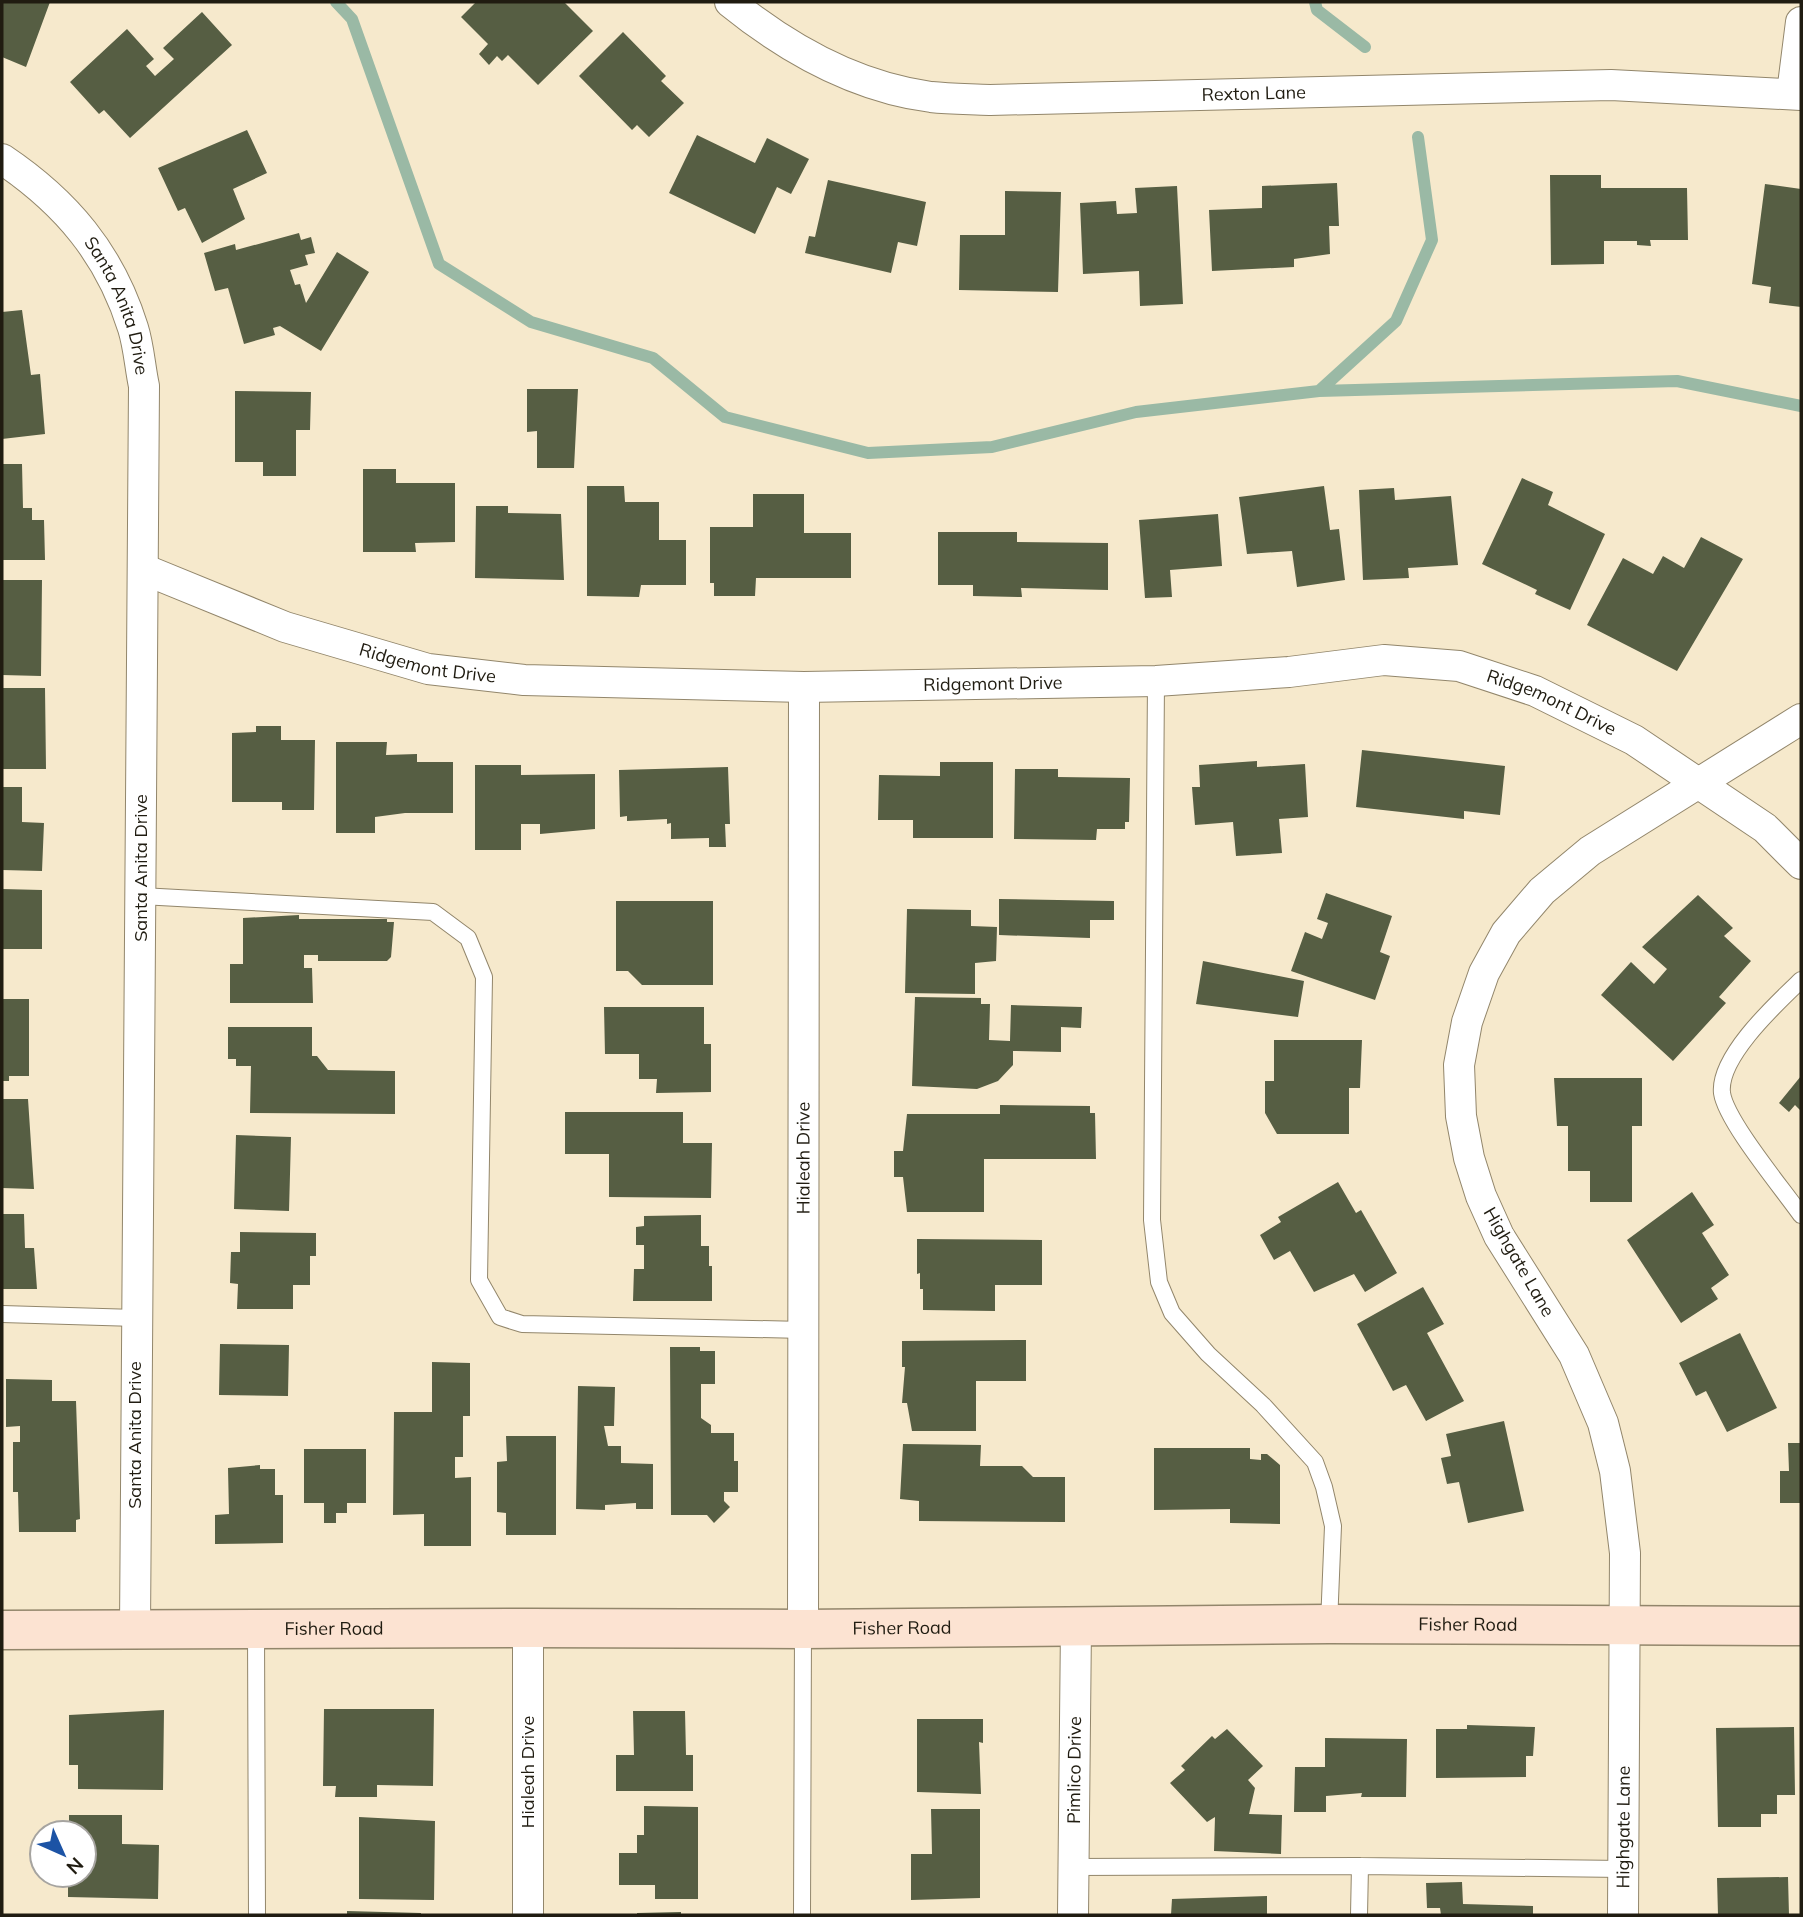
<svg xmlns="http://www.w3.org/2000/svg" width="1803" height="1917" viewBox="0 0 1803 1917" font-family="Mulish,sans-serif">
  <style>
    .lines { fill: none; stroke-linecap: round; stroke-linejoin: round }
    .stream { stroke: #9ab9a5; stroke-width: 12 }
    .building { fill: #565e43 }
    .lane-casing { stroke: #92866b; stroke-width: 18 }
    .street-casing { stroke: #92866b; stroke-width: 32 }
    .secondary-casing { stroke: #92866b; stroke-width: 41 }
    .lane { stroke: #fff; stroke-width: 16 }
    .street { stroke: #fff; stroke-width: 30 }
    .secondary { stroke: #fce3d2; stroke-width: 38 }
    .labels { text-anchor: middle; stroke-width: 7; stroke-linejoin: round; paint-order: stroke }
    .street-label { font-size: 18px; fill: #201c11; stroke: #fff }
  </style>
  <rect width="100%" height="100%" fill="#f6e9cc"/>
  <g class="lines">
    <path class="stream" d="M336,2l16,17 87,245 92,58 122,36 72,59 143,36 124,-6 144,-35 183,-21 358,-10 124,25
      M1315,2l2,8 48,37
      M1319,391l77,-70 36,-81 -14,-103"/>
  </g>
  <path class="building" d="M2,2h48l-24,65 -24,-10z
    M476,2h88l29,29 -55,54 -30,-30 -6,6 -5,-5 -8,9 -10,-11 9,-10 -27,-27z
    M202,12l30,33 -102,93 -26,-28 -5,4 -29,-32 57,-53 27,30 -8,7 9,10 19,-17 -11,-11z
    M623,32l43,44 -5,5 23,22 -35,34 -12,-12 -5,5 -53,-54z
    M247,130l20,43 -34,16 12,30 -43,24 -17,-35 -7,3 -20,-43z
    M697,135l58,28 12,-25 42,21 -18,35 -14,-7 -22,47 -86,-41z
    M1550,175h51v13h86l1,52h-38l1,6 -14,-1v-4h-33v23l-53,1z
    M828,180l98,22 -9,44 -19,-4 -7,31 -86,-20 4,-17 6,1z
    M1337,183l2,43h-10l1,28 -36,5v8l-82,4 -3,-61 53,-2v-22z
    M1765,184l36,5v118l-32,-4 2,-16 -19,-3z
    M1177,186l6,118 -43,2 -1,-35 -56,3 -3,-71 36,-2 1,13 20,-1 -2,-25z
    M1005,191l56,1 -3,100 -99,-2 1,-55h45z
    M299,233l2,7 10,-3 4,16 -10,2 3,10 -18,5 5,15 5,-1 6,19 31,-51 32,20 -48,79 -41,-25 -7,2 2,7 -31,9 -16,-56 -13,3 -11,-38 31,-9 1,6z
    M22,310l9,65 9,-1 5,60 -43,5v-127z
    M527,389h51l-4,79h-37v-37l-10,1z
    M235,391l76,1 -1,38h-14v46h-33v-14h-28z
    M2,464h20l1,44h9v12h12l1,40h-43z
    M363,469h33v14h59v59l-40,1 1,9h-53z
    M1522,478l31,14 -5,13 57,29 -35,76 -35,-16 2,-4 -55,-26z
    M587,486h37l1,16h34v38h27v45h-45l-2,12 -52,-1z
    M1324,486l6,44 9,-1 6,51 -48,7 -5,-36 -45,3 -8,-57z
    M1394,488l1,12 56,-4 7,69 -50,3 1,10 -46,2 -4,-90z
    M753,494h51v39h47v45h-95l-1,18h-41v-13h-4v-56h43z
    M476,506h32v7l53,1 3,66 -89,-2z
    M1218,514l4,52 -52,4 2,27 -27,1 -6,-78z
    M938,532h79v10l91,1v47l-87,-2 1,9 -49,-1v-11h-35z
    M1701,537l42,22 -66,112 -90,-46 36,-67 30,16 10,-18 21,12z
    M2,580h40l-1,96 -39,-1z
    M2,688h43l1,81h-44z
    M256,726h25v14h34l-1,70h-32v-8h-50v-69l24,-1z
    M336,742h51l-1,13 31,-1v8h36v51h-48l-30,4v16h-39z
    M1362,750l143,16 -5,49 -36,-4v8l-108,-12z
    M1257,761v6l48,-3 3,53 -29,2 3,34 -46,3 -3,-34 -38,3 -3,-38h8l-1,-22z
    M940,762h53v76h-80v-18h-35l1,-45 61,1z
    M475,765h46v10l74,-1v55l-55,5v-10h-19v26h-46z
    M728,767l2,57h-5l1,23h-17v-9l-38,1v-16l-4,1v-5l-40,2v-5l-7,1 -1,-47z
    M1015,769h43v8l72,1 -1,44h-4v7h-28l-1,11 -82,-1z
    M2,787h20v35l22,1 -2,48 -40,-1z
    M2,889l40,1v59h-40z
    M1326,893l66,23 -12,36 10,4 -15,44 -84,-29 14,-39 17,7 6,-16 -11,-4z
    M1698,895l35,33 -9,8 27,25 -32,36 7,6 -53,58 -72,-66 30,-33 23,22 13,-15 -25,-22z
    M999,899l115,2v19h-24v18l-91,-3z
    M616,901h97v84h-71l-14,-14h-12z
    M907,909l64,1v16l26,1 -1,34 -21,2v31l-70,-1z
    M299,915v4h88v3h7l-3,35 -4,4h-69v-6h-14v13h8l1,35h-83v-39h13v-46z
    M1203,961l101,20 -6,36 -102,-13z
    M915,997l66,1v6h9l-1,36 21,1 1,-36 71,2 -1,21 -20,-1v25l-48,-1v14l-15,16 -21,8 -65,-3z
    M2,999h27v77h-20v5h-7z
    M604,1007h100v37h7v48l-55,1 1,-14h-18v-25h-34z
    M228,1027h84v29h5l11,14 67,1v43l-145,-1 1,-47h-15v-7h-8z
    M1274,1040h88l-2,48h-11v46h-72l-12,-21v-32h9z
    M1801,1076v35l-6,-6 -6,7 -10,-9z
    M1554,1078h88v48h-10v76h-42v-31h-22v-45h-11z
    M2,1099h26l6,90 -32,-1z
    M1000,1105l90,1v7h5l1,46h-112v53h-77l-4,-35h-9v-26h9l4,-37h93z
    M565,1112h118v31h29l-1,55 -102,-1v-43h-44z
    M236,1135l55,2 -2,74 -55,-2z
    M1338,1182l18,31 5,-3 36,63 -32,19 -11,-18 -40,18 -24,-41 -16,9 -14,-25 21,-13 -3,-5z
    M1692,1192l22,33 -12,8 27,42 -18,13 7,11 -37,24 -54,-83z
    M2,1214h22l1,34h9l3,41h-35z
    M701,1215v31h8v20h3v35h-79l1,-32h10v-24h-8v-18l8,-1v-10z
    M240,1232l76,1v23h-6v29h-17v24h-56l1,-25 -8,-1 1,-31h9z
    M917,1239l125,1v45h-47v26l-72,-1v-21h-3v-16l-3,1z
    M1423,1287l21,37 -17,9 37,68 -38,20 -20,-36 -13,6 -36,-67z
    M1740,1333l37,75 -50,24 -21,-41 -10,5 -17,-33z
    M1026,1340v41h-50v50h-64l-5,-28h-5l3,-36h-3v-26z
    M220,1344l69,1 -1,51 -69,-1z
    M670,1347h30v4h15v33h-14v34l10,7v8h23v28h4v31h-14v9l6,6 -16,16 -7,-8h-36z
    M432,1362l38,1v53h-7v41h-8v21l16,-1v69h-47v-32l-31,1 1,-103h38z
    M6,1379l46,1v21h24l4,118 -4,1v12h-57l-1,-40h-5v-50h7v-16l-14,1z
    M578,1386l37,1 -1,39h-10l4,20h13v17l32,1v45h-17v-6l-31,2v5l-29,-1z
    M1504,1421l20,90 -56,12 -9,-41 -12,2 -6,-26 10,-2 -5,-22z
    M506,1436h50v99h-50v-22l-9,-1v-50l10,-1z
    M1788,1443h13v60h-21v-32h9z
    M903,1444l78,1 -1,21h42l11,11h32v45l-146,-1v-20l-19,-2z
    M1154,1448h96v11l11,1v-6h6l13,11v59l-50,-1v-14l-76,1z
    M304,1449h62v54h-19v10h-11v10h-12v-20h-20z
    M260,1465v4h15v26h8v48l-68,1v-29l14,-1 -1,-46z
    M324,1709h110l-1,77 -56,-1v12h-42l1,-11h-13z
    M164,1710l-1,80 -85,-1v-24h-9v-50z
    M633,1711h52l1,44h7v36h-77v-36h18z
    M917,1719h66v24l-4,-1 2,52 -64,-2z
    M1467,1725l68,2 -2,29h-7v21l-90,1v-49h31z
    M1794,1727l1,68h-18v19h-16v13h-43l-2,-99z
    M1227,1729l36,37 -15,14 7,8 -6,26 33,1 -1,39 -67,-3 1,-34 -8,5 -37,-39 15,-13 -4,-4 31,-30 3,3z
    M1325,1738l82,1 -1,58h-45l1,-4 -36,3v16h-32l1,-45h30z
    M644,1806l54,1v92h-43v-14h-36v-32h18v-18h7z
    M931,1809h49v89l-69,2v-46h21z
    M69,1815h53v29l37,1 -1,54 -90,-2v-22h16v-42h-15z
    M359,1817l76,4 -1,79 -75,-1z
    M1788,1877l1,38h-71l-1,-37z
    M1462,1882l1,22 70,2v9h-92l-1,-7h-13l-1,-25z
    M1267,1896v19h-96l1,-16z
    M347,1911l74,2v2h-74z
    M681,1912v3h-44v-2z"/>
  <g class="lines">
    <g class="lane-casing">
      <path id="lane" d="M1156,681l-4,539 7,62 13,31 36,41 55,51 52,57 9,25 9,39 -4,98
        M141,896l292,16 35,26 16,39 -5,303 21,37 22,7 282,6
        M1801,980c-24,23 -83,77 -79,113 4,28 60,95 79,122
        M2,1314l134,4
        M256,1629l1,286
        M1072,1867l288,-1 263,3
        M802,1915l1,-286
        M1359,1915l1,-49"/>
    </g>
    <g class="street-casing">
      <g id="street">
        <path id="s1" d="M730,2c58,47 126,85 201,95 19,2 40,2 59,3l621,-15 190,10"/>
        <path d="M1792,93l9,-71"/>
        <path id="s2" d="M2,159c64,43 108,95 131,169 6,19 7,40 11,58l-9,1242"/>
        <path id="s3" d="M143,569l142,58 143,42 96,11 280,7 352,-6 133,-9 95,-12 75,6 76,25 99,49 131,88 36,36"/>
        <path id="s4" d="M803,1629l1,-942"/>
        <path d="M528,1915v-287"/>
        <path id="s5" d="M1073,1915l3,-290"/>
        <path id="s6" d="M1623,1915l2,-362 -10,-82 -12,-48 -29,-68 -75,-119 -18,-40 -12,-38 -8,-42 -2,-51 8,-43 17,-49 22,-40 36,-42 48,-40 211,-132"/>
      </g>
    </g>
    <g class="secondary-casing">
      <g id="secondary">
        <path id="s7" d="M2,1630l526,-2 275,1 526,-5 472,2"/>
      </g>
    </g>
    <use href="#lane" class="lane"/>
    <use href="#street" class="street"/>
    <use href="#secondary" class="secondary"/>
  </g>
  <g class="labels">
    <g class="street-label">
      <text dy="6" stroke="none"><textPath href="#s1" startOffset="548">Rexton Lane</textPath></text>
      <text dy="6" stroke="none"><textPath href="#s2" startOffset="192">Santa Anita Drive</textPath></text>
      <text dy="6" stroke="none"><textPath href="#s3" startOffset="301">Ridgemont Drive</textPath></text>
      <text dy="6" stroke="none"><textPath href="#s3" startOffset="868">Ridgemont Drive</textPath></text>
      <text dy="6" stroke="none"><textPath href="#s3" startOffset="1435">Ridgemont Drive</textPath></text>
      <text transform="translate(141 868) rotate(-90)" y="6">Santa Anita Drive</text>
      <text dy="6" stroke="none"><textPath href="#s4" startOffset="471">Hialeah Drive</textPath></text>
      <text transform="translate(1519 1262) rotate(60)" y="6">Highgate Lane</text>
      <text transform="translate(135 1435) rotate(-90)" y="6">Santa Anita Drive</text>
      <text dy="6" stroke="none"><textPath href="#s7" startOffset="1466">Fisher Road</textPath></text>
      <text dy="6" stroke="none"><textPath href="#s7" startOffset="332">Fisher Road</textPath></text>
      <text dy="6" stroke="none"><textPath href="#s7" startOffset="900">Fisher Road</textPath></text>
      <text dy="6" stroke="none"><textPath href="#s5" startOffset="145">Pimlico Drive</textPath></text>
      <text transform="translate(528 1772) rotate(-90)" y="6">Hialeah Drive</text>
      <text dy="6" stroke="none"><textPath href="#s6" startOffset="88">Highgate Lane</textPath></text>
    </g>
  </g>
  <rect width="1803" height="1917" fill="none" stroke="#201c11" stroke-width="7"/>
  <g transform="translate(63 1854) rotate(135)"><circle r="33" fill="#ffffff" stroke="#a6a4a0" stroke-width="2"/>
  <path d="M0-5L12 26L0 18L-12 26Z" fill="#1c53a5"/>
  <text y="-10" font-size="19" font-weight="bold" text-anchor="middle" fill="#201c11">N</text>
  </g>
</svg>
